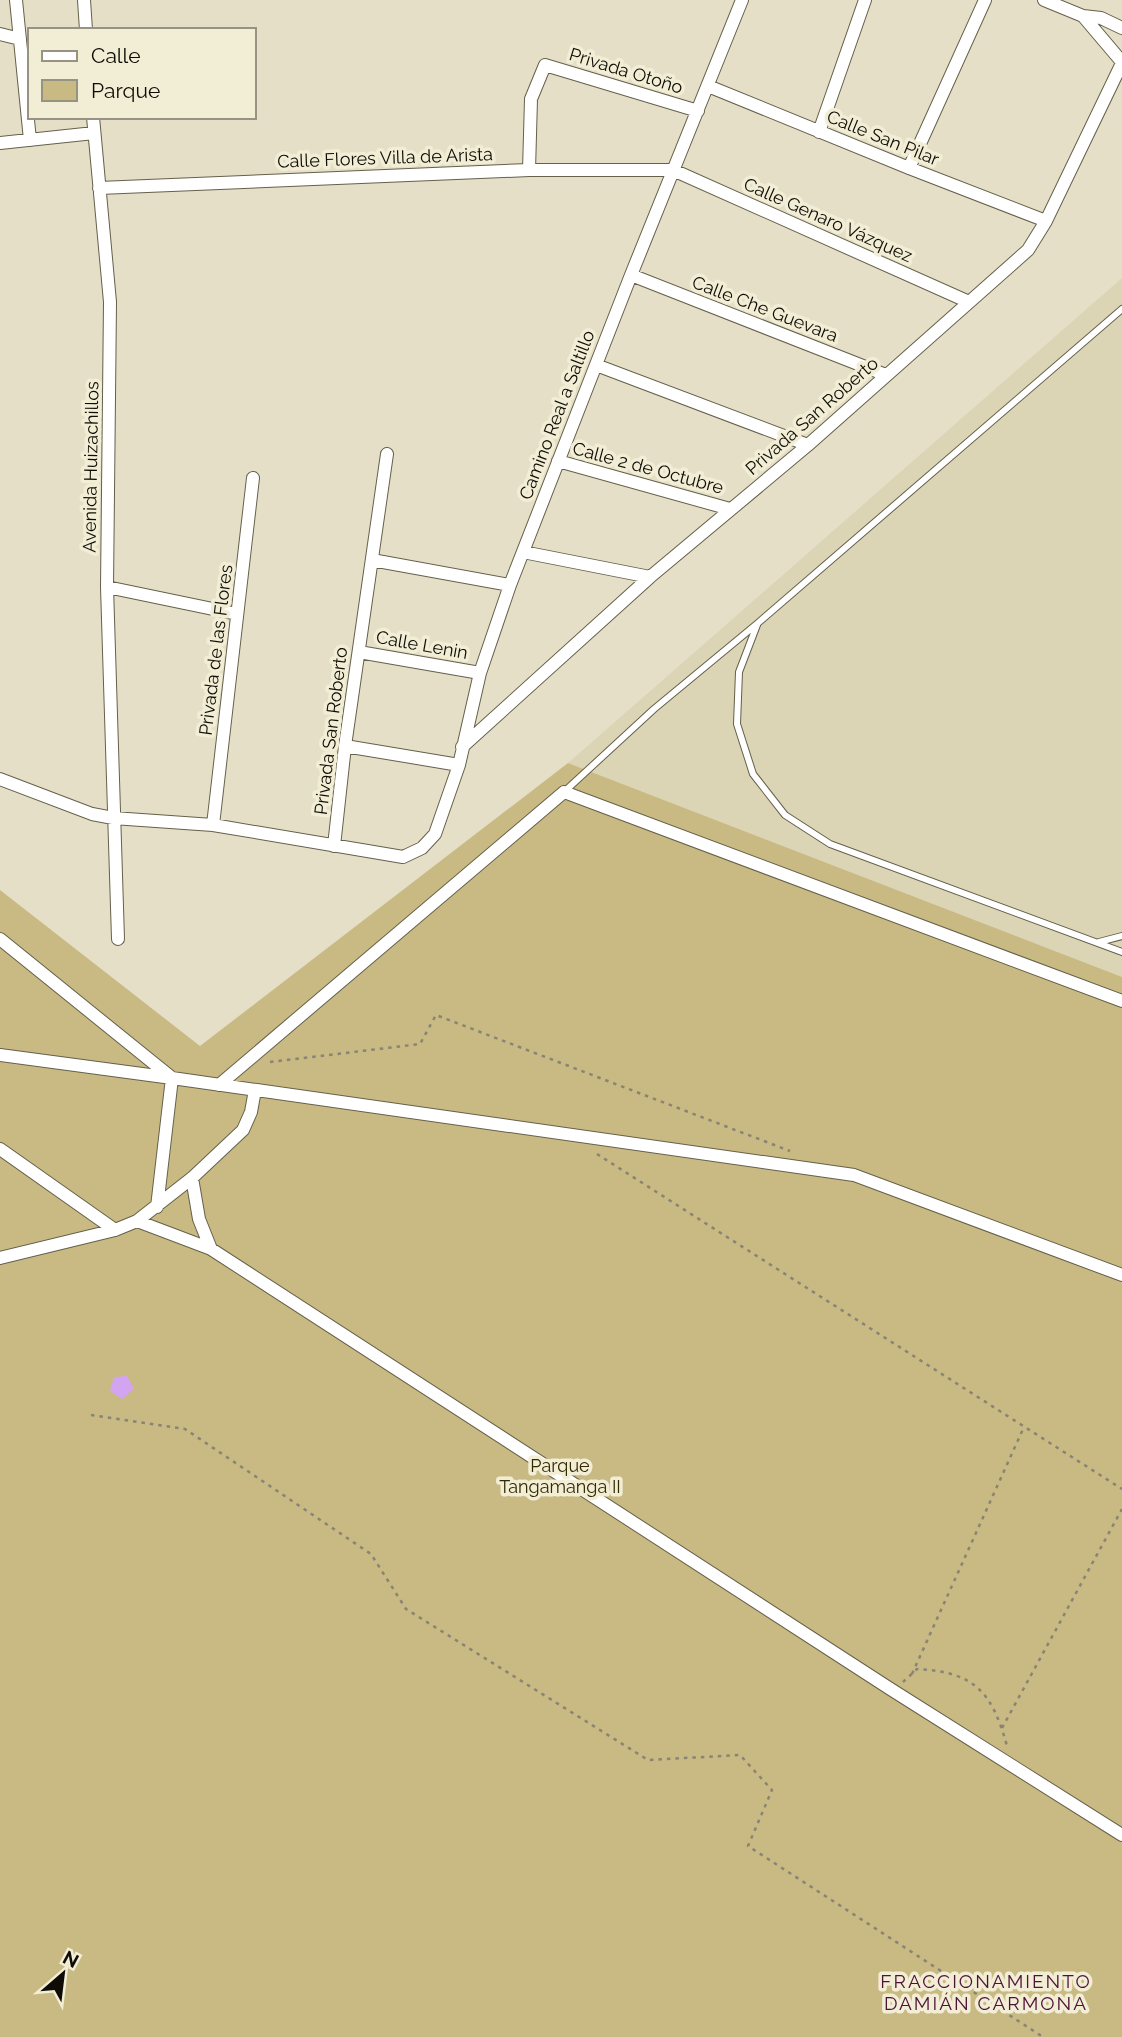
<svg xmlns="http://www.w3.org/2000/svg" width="1122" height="2037" viewBox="0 0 1122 2037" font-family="Raleway,sans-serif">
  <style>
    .built { fill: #dbd4b5 }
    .green { fill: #c8ba82 }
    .building { fill: #d3a5f1 }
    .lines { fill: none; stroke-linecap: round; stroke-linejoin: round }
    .service-casing { stroke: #65604b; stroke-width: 8 }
    .minor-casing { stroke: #65604b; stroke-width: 14 }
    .path { stroke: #898474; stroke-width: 2.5; stroke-dasharray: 3.5 5; stroke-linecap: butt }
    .service { stroke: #fff; stroke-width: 6 }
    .minor { stroke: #fff; stroke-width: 12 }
    .labels { text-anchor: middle; stroke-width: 7; stroke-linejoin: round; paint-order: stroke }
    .street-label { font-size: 18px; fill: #0e0c05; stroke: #f2edd5 }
    .park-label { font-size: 18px; fill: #332a01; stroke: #f2edd5 }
    .neighbourhood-label { font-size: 19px; letter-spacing: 2px; fill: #4e1238; stroke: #f2edd5 }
  </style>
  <rect width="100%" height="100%" fill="#e5dfc8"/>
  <path class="built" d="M1122,278v699l-554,-214z"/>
  <path class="green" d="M568,763l554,214v1060h-1122v-1147l200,156z"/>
  <path class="building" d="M127,1376l7,13 -12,10 -12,-8 4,-14z"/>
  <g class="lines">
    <g class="service-casing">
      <path id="service" d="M757,625l-18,47 -2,52 16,50 32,41 45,29 292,108
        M565,791l89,-82 104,-86 364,-314
        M1099,942l23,-6"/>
    </g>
    <g class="minor-casing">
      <path id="minor" d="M16,0l14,140
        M84,0l2,30
        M1044,0l39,16 39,46
        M1083,16l18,2 21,10
        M0,34l20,5
        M708,86l201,82 137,53
        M93,117l17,185 -3,285 11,352
        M819,132l46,-132
        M0,143l94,-10
        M909,168l76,-168
        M529,170l2,-71 14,-34 153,46
        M99,188l430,-18h144l296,132
        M631,275l255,100
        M596,365l212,80
        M558,461l172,48
        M523,552l127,25
        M372,560l138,25
        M107,587l130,27
        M359,652l121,21
        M345,746l114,19
        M462,747l188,-170 158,-132 220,-195 18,-29 76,-158
        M0,779l92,35 21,4 100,7 190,32 19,-9 13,-14 24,-69 21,-92 30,-88 121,-310 111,-275
        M213,825l40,-347
        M334,846l11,-100 42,-292
        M0,939l172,139 682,97 268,100
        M0,1055l172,23 -15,129
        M219,1085l345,-293 558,209
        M0,1149l115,81
        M192,1178l7,41 12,30
        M137,1221l74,28 681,441 230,145
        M0,1258l115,-28 22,-9 55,-43 51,-48 8,-18 4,-22"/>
    </g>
    <path class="path" d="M270,1062l150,-18 16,-29 354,136
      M597,1154l525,335
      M91,1415l94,14 186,125 35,55 242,151 92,-5 32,35 -24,56 295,191
      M912,1674l112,-247
      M903,1682l14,-13c58,3 75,23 90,77
      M1002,1728l120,-219"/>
    <use href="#service" class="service"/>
    <use href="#minor" class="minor"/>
  </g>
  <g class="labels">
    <g class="street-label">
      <text transform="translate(626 71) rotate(17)" y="6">Privada Otoño</text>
      <text transform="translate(883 138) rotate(22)" y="6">Calle San Pilar</text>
      <text transform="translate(385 158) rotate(-2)" y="6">Calle Flores Villa de Arista</text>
      <text transform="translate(828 220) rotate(24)" y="6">Calle Genaro Vázquez</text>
      <text transform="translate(765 309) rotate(21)" y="6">Calle Che Guevara</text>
      <text transform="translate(557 415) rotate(-69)" y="6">Camino Real a Saltillo</text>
      <text transform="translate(812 416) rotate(-41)" y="6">Privada San Roberto</text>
      <text transform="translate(91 467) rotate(-89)" y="6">Avenida Huizachillos</text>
      <text transform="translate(648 468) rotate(15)" y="6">Calle 2 de Octubre</text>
      <text transform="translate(422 645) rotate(10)" y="6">Calle Lenin</text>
      <text transform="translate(216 650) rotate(-83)" y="6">Privada de las Flores</text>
      <text transform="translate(331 731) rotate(-83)" y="6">Privada San Roberto</text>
    </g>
    <g class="park-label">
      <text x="560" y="1472">Parque<tspan x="560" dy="21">Tangamanga II</tspan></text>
    </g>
    <g class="neighbourhood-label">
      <text x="986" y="1988">FRACCIONAMIENTO<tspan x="986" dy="22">DAMIÁN CARMONA</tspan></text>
    </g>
  </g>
  <rect x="28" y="28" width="228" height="91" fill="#f2edd5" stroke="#979382" stroke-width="2"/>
  <rect x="42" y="51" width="35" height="10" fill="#ffffff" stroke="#979382" stroke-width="2"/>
  <text x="91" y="63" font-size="21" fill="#0e0c05">Calle</text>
  <rect x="42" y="80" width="35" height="21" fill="#c8ba82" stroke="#979382" stroke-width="2"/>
  <text x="91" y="98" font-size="21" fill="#0e0c05">Parque</text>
  <g transform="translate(63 1974) rotate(28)" stroke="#f2edd5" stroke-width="5" paint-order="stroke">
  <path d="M0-5L12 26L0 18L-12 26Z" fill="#0e0c05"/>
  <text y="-10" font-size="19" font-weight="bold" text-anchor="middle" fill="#0e0c05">N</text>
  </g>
</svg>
